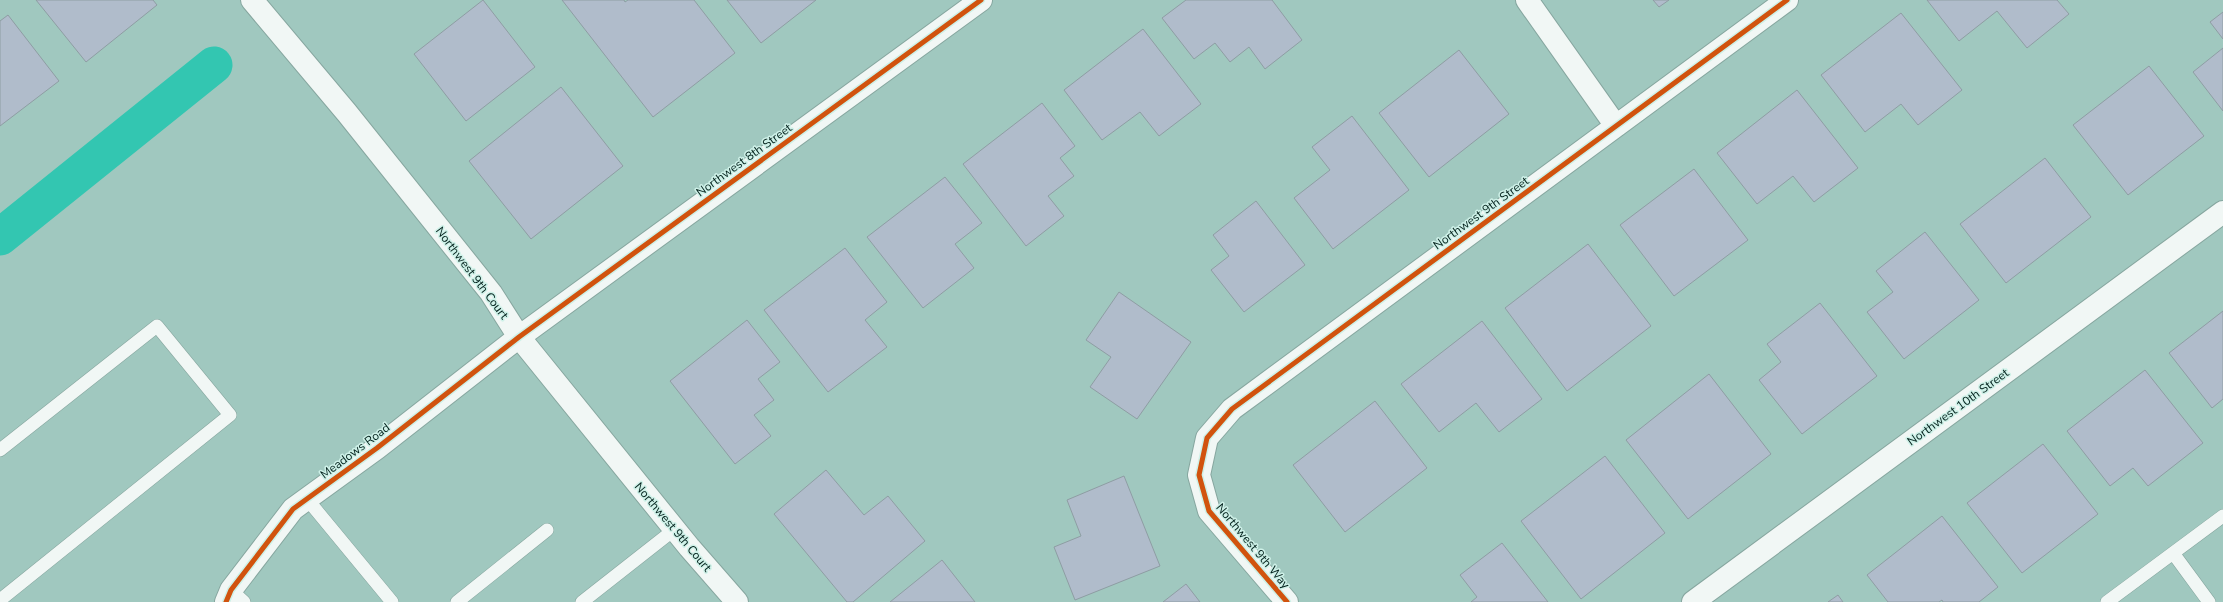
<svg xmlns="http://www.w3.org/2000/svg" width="2223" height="602" viewBox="0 0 2223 602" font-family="'Nunito Sans',sans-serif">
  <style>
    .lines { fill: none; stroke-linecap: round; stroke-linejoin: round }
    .canal { stroke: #33c6b1; stroke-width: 37 }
    .building { fill: #b0bccb; stroke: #8e9da3 }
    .service-casing { stroke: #86a69f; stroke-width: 14 }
    .minor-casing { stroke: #86a69f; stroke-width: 24 }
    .tertiary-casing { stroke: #86a69f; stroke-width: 24 }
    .service { stroke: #f1f7f5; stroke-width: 13 }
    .minor { stroke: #f1f7f5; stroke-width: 22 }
    .tertiary { stroke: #f1f7f5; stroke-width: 22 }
    .cycleway-casing { stroke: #cef1e8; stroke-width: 8 }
    .cycleway { stroke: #d1530e; stroke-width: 5 }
    .labels { text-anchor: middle; stroke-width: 3; stroke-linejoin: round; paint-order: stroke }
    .street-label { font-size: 12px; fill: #02201b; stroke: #cef1e8 }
  </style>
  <rect width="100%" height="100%" fill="#a0c8bf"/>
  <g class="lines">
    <path class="canal" d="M0,237l214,-172"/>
  </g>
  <path class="building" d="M36,0h117l4,5 -71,57z
    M483,0l52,67 -69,54 -52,-67z
    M562,0h62l1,2 3,-2h66l41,53 -82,64z
    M727,0h89l-55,43z
    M1186,0h86l30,40 -37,29 -16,-22 -19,15 -15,-19 -21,16 -32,-41z
    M1653,0h16l-10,7z
    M1927,0h130l12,14 -42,34 -30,-37 -38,30z
    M2223,12v27l-13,-17z
    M1901,13l61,77 -44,35 -17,-21 -36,28 -44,-57z
    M8,15l51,66 -59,45v-105z
    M1143,29l58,75 -42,32 -19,-24 -38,28 -38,-50z
    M2223,48v63l-30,-39z
    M1459,50l50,64 -80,63 -50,-64z
    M2149,66l55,70 -76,59 -55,-70z
    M561,87l62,79 -92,73 -62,-78z
    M1797,90l61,78 -44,34 -21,-26 -36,28 -40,-51z
    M1042,103l33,43 -15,12 14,18 -26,20 16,20 -38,30 -63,-82z
    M1352,116l57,74 -76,59 -39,-51 36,-28 -18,-23z
    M2045,158l46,59 -85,66 -46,-59z
    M1694,169l54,71 -74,56 -54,-71z
    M945,177l37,46 -27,21 19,24 -51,40 -56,-71z
    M1256,201l49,64 -61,47 -33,-42 18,-14 -16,-21z
    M1925,232l54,68 -75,59 -37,-47 26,-20 -17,-21z
    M1588,244l63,82 -84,65 -62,-83z
    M845,248l42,54 -22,18 22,27 -59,45 -64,-82z
    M1119,292l72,50 -54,77 -47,-32 21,-30 -25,-17z
    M1820,303l57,73 -75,58 -43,-54 22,-18 -14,-18z
    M2223,311v88l-11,9 -43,-55z
    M747,320l33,42 -22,17 16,21 -20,15 17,21 -36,28 -65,-83z
    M1482,321l60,78 -43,33 -23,-29 -37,29 -38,-48z
    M2145,370l58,73 -55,43 -15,-18 -23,18 -43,-55z
    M1709,374l62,80 -83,65 -62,-79z
    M1375,401l52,67 -82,64 -52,-67z
    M2043,444l55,70 -76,59 -55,-70z
    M1605,456l60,77 -84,66 -60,-78z
    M826,470l38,45 24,-19 37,45 -72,61h-6l-73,-88z
    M1124,476l36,90 -85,34 -21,-53 27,-11 -14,-36z
    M1942,516l56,71 -19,15h-36l-1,-2 -3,2h-51l-21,-27z
    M1502,543l46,59h-77l6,-5 -17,-22z
    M942,560l33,42h-85z
    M1186,584l14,18h-37z
    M1838,595l5,7h-15z"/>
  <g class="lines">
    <g class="service-casing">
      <path id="service" d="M0,450l157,-124 73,89 -230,185
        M307,499l85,103
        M2173,553l36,49
        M231,590l13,12
        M457,602l90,-72
        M582,602l93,-73
        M2107,602l116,-86"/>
    </g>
    <g class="minor-casing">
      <path id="minor" d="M252,0l95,113 144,180 28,44
        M1527,0l89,126
        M1287,602l-78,-91 -10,-36 8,-37 25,-29 555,-409
        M1693,602l530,-390"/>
    </g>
    <g class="tertiary-casing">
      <path id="tertiary" d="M519,337l170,210 48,55
        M226,602l5,-12 62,-81 84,-61 142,-111 462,-337"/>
    </g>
    <use href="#service" class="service"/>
    <use href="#minor" class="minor"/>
    <use href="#tertiary" class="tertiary"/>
    <g class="cycleway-casing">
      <path id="cycleway" d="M226,602l5,-12 62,-81 84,-61 142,-111 462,-337
        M1287,602l-78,-91 -10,-36 8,-37 25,-29 555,-409"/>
    </g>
    <use href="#cycleway" class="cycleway"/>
  </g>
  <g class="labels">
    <g class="street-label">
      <text transform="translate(744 160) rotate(-36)" y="4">Northwest 8th Street</text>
      <text transform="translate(1481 213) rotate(-36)" y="4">Northwest 9th Street</text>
      <text transform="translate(472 273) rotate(53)" y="4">Northwest 9th Court</text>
      <text transform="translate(1958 407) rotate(-36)" y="4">Northwest 10th Street</text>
      <text transform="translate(355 451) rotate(-37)" y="4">Meadows Road</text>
      <text transform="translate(673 527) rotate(50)" y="4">Northwest 9th Court</text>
      <text transform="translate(1253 546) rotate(50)" y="4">Northwest 9th Way</text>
    </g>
  </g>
</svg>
